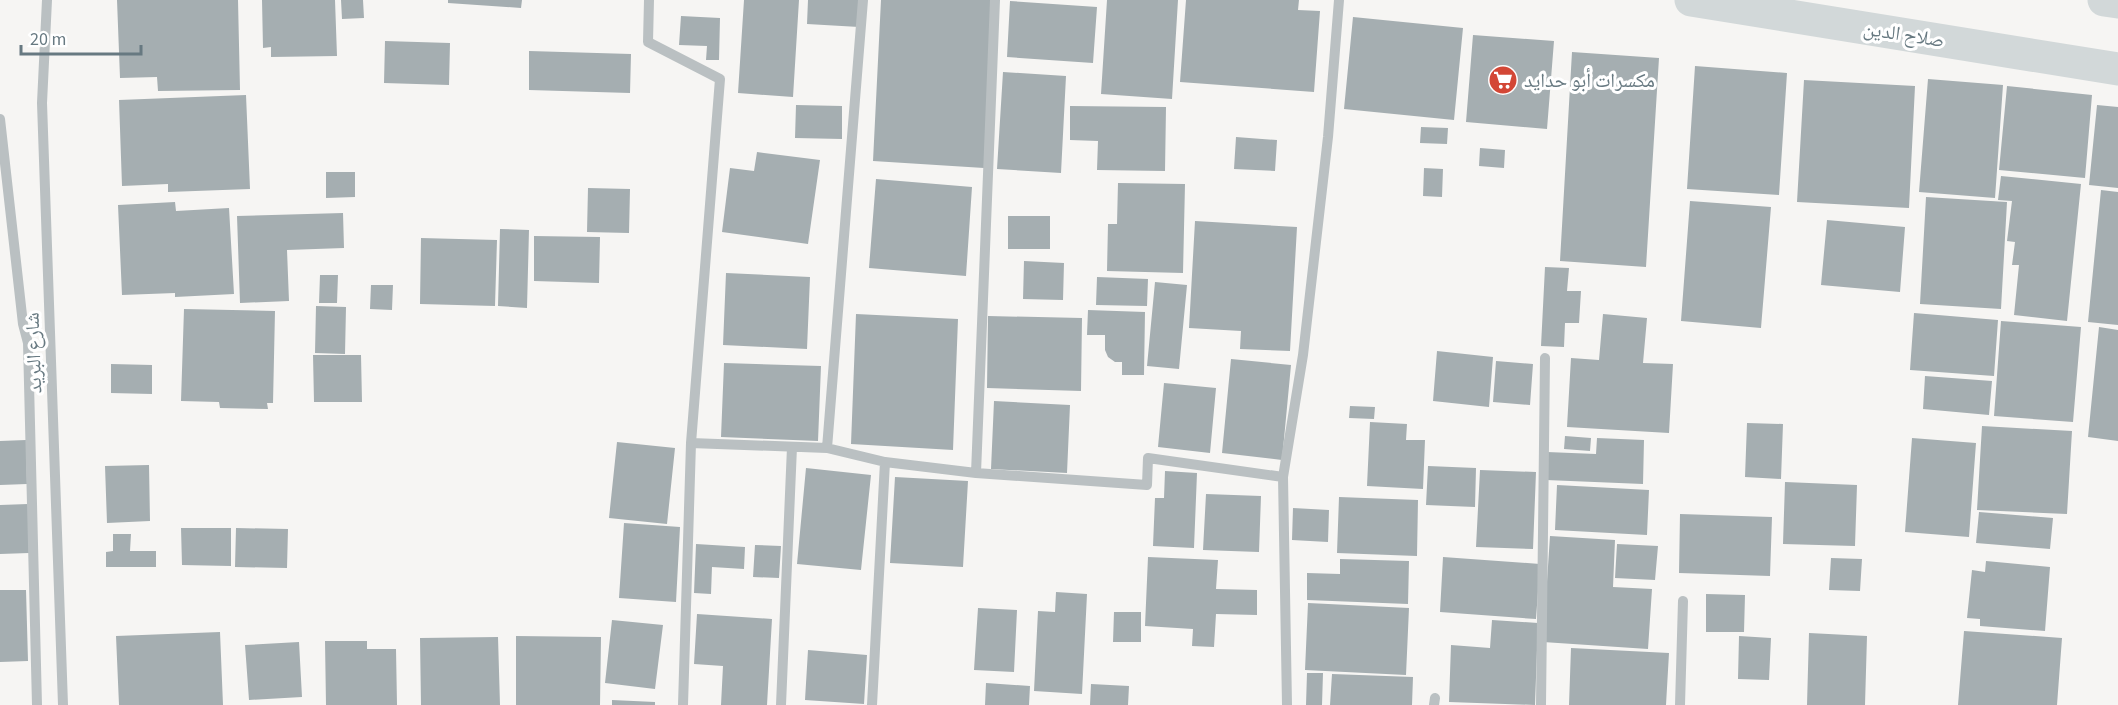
<svg xmlns="http://www.w3.org/2000/svg" width="2118" height="705" viewBox="0 0 2118 705" font-family="'Source Sans 3','Noto Naskh Arabic',sans-serif">
  <style>
    .building { fill: #a5aeb1 }
    .lines { fill: none; stroke-linecap: round; stroke-linejoin: round }
    .minor { stroke: #bac0c2; stroke-width: 10 }
    .highway { stroke: #d2d8d9; stroke-width: 33 }
    .labels { text-anchor: middle; stroke-width: 6; stroke-linejoin: round; paint-order: stroke }
    .street-label { font-size: 20px; fill: #677981; stroke: #fff }
    .poi-label { font-size: 20px; fill: #677981; stroke: #fff; text-anchor: start }
  </style>
  <rect width="100%" height="100%" fill="#f6f5f3"/>
  <path class="building" d="M117,0h121l2,90 -82,1 -1,-14 -37,1z
    M262,0h73l2,56 -66,1v-10l-8,1z
    M341,0h22l1,18 -22,1z
    M448,0h74l-1,8 -73,-5z
    M744,0h55l-6,97 -55,-4z
    M808,0h53l-2,27 -52,-3z
    M881,0h112l-9,168 -111,-7z
    M1107,0h71l-6,99 -71,-5z
    M1186,0h113l-1,10 22,1 -6,81 -134,-10z
    M1010,1l87,6 -4,56 -86,-6z
    M681,16l39,2 -1,42h-13l1,-14 -28,-1z
    M1353,17l110,11 -9,92 -110,-11z
    M1473,35l81,6 -7,88 -81,-7z
    M385,41l65,2 -1,42 -65,-2z
    M529,51l102,3 -1,39 -101,-3z
    M1572,52l87,6 -13,209 -86,-6z
    M1695,66l92,7 -8,122 -92,-6z
    M1003,72l63,4 -5,97 -64,-4z
    M1928,79l75,6 -8,113 -76,-6z
    M1804,80l111,6 -6,122 -112,-6z
    M2007,86l85,9 -7,83 -86,-8z
    M246,95l4,94 -82,3v-8l-46,2 -3,-86z
    M796,105l46,1v33l-47,-1z
    M2097,105l21,2v81l-29,-3z
    M1070,106l96,1 -1,64 -68,-1 1,-29 -28,-1z
    M1421,127l27,1 -1,16 -27,-1z
    M1236,137l41,3 -2,31 -41,-2z
    M1480,148l25,2 -1,18 -25,-2z
    M757,152l63,8 -12,84 -86,-12 8,-64 24,3z
    M1424,168l19,1 -1,28 -19,-1z
    M326,172h29v25l-29,1z
    M2001,176l80,8 -14,137 -53,-6 5,-50h-7l3,-23 -8,-1 5,-40 -14,-1z
    M876,179l96,8 -6,89 -97,-8z
    M1118,183l67,1 -2,89 -76,-2 1,-47h9z
    M588,188l42,1 -1,44 -42,-1z
    M2101,190l17,2v133l-30,-3z
    M1926,197l81,5 -6,107 -81,-5z
    M1690,201l81,6 -10,121 -80,-7z
    M175,202l1,9 53,-3 5,86 -59,3v-4l-53,2 -4,-90z
    M343,213l1,35 -57,2 2,51 -49,2 -3,-87z
    M1008,216h42v33h-42z
    M1827,220l78,7 -5,65 -79,-7z
    M1195,221l102,6 -7,124 -50,-2 1,-18 -52,-3z
    M500,229l29,1 -2,78 -29,-2z
    M534,236l66,1 -1,46 -65,-2z
    M421,238l76,2 -2,66 -75,-2z
    M1024,261l40,2 -1,37 -40,-1z
    M1545,267l24,1 -2,23h14l-2,32h-14l-1,24 -23,-1z
    M726,273l84,4 -3,72 -84,-4z
    M320,275h18l-1,28h-18z
    M1097,277l51,2 -1,27 -51,-1z
    M1155,282l32,3 -8,84 -32,-3z
    M371,285h22l-1,25 -22,-1z
    M316,306l30,1 -1,47 -30,-1z
    M184,309l91,2 -2,92h-6l1,6 -48,-1 -1,-6 -38,-1z
    M1088,310l57,2 -1,63h-22v-13h-7l-7,-5 -3,-7v-15h-18z
    M1914,313l84,7 -4,56 -84,-6z
    M856,314l102,5 -5,131 -102,-6z
    M1603,314l44,4 -4,45 30,1 -4,69 -102,-6 4,-69 28,2z
    M988,316l94,2 -1,73 -94,-3z
    M2001,321l80,6 -8,95 -79,-6z
    M2099,327l19,3v111l-30,-4z
    M1437,351l56,6 -4,50 -56,-6z
    M313,355h48l1,47h-48z
    M1231,359l60,6 -9,95 -60,-7z
    M1496,361l37,3 -3,41 -37,-3z
    M724,363l97,3 -3,75 -97,-4z
    M111,364l41,1v29l-41,-1z
    M1925,376l67,5 -3,34 -66,-6z
    M1164,383l52,5 -6,65 -52,-6z
    M994,401l76,4 -3,68 -76,-4z
    M1350,406l25,1 -1,12 -25,-1z
    M1370,422l37,2 -1,16h19l-2,49 -56,-3z
    M1747,423l36,1 -2,55 -36,-2z
    M1982,426l90,5 -5,83 -90,-4z
    M1565,436l26,2 -1,13 -26,-2z
    M1597,438l47,2 -1,44 -97,-4 1,-28 49,2z
    M1912,438l64,5 -7,94 -64,-5z
    M26,440l1,44 -27,1v-44z
    M617,442l58,6 -8,76 -58,-6z
    M149,465l1,56 -43,2 -2,-57z
    M1428,466l48,2 -1,39 -49,-2z
    M806,468l65,7 -10,95 -64,-6z
    M1480,470l56,2 -3,77 -57,-2z
    M1165,471l32,2 -3,75 -41,-2 2,-48h9z
    M895,477l73,4 -5,86 -73,-4z
    M1785,482l72,3 -2,61 -72,-2z
    M1557,485l92,5 -2,45 -92,-5z
    M1206,494l55,2 -2,56 -56,-2z
    M1339,497l79,3 -1,56 -80,-3z
    M28,504l1,49 -29,1v-49z
    M1293,508l36,2 -1,32 -36,-2z
    M1979,512l74,6 -3,31 -74,-6z
    M1680,514l92,3 -2,59 -91,-3z
    M624,523l56,4 -4,75 -57,-4z
    M181,528h50v38l-49,-1z
    M236,528l52,1 -1,39 -52,-1z
    M113,534h18l-1,17h26v16h-50v-15l7,-1z
    M1550,536l65,4 -2,47 39,2 -4,60 -105,-7z
    M696,544l49,3 -1,22 -32,-2 -1,27 -17,-1z
    M1617,544l41,2 -3,34 -40,-2z
    M755,545l26,1 -2,32 -26,-1z
    M1148,557l70,3 -2,29 41,1v25l-41,-1 -2,33 -22,-1 1,-17 -48,-3z
    M1443,557l97,7 -4,55 -96,-7z
    M1831,558l31,1 -2,32 -31,-1z
    M1340,559l69,2 -1,43 -101,-4v-27l33,1z
    M1986,561l64,6 -5,64 -65,-5v-7l-13,-1 5,-48 13,2z
    M0,590h26l2,71 -28,1z
    M1056,592l31,2 -5,100 -48,-3 4,-80 17,1z
    M1706,594l39,1 -1,37h-38z
    M1308,603l101,5 -3,67 -101,-5z
    M978,608l39,2 -3,62 -40,-2z
    M1114,612h27v30h-28z
    M697,614l75,5 -5,86h-46l2,-39 -29,-2z
    M612,620l51,5 -8,64 -50,-6z
    M1492,620l46,3 -3,82 -86,-3 2,-57 39,3z
    M1964,631l98,7 -5,67h-99z
    M220,632l3,73h-104l-3,-69z
    M1809,633l58,3 -2,69h-58z
    M516,636l85,1 -1,68h-84z
    M1739,636l32,2 -2,42 -31,-1z
    M498,637l2,68h-79l-1,-67z
    M325,641h42v8h29l1,56h-71z
    M299,642l3,55 -53,3 -4,-55z
    M1571,648l98,5 -3,52h-97z
    M808,650l59,5 -3,49 -59,-4z
    M1307,673h16l-1,32h-16z
    M1332,674l81,3 -1,28h-82z
    M986,683l44,3 -1,19h-44z
    M1091,684l38,2 -1,19h-38z
    M612,700l43,2v3h-43z"/>
  <g class="lines">
    <path class="minor" d="M47,0l-5,103 21,602
      M649,0l-1,42 72,37 -29,364 -8,262
      M0,119l23,205 5,19 9,362
      M691,443l136,5 58,14 91,11 171,12 1,-27 135,19
      M827,448l36,-448
      M976,473l19,-473
      M781,705l11,-258
      M872,705l13,-243
      M1287,705l-4,-228 20,-122 25,-218 11,-137
      M1434,705l1,-7
      M1541,705l4,-347
      M1680,705l3,-104"/>
    <path class="highway" d="M1691,0l427,69
      M2104,0l14,2"/>
  </g>
  <defs>
    <g id="supermarket-disc" transform="scale(1.5)"><circle r="9.5" fill="#d34736" stroke="#fff"/><path d="M-6-5.5h2.5l.6 2H6L4.5 2H-2.5L-4.4-4H-6ZM-1.5 3.2a1.3 1.3 0 1 0 .1 0ZM3 3.2a1.3 1.3 0 1 0 .1 0Z" fill="#fff"/></g>
  </defs>
  <g fill-rule="evenodd">
    <use href="#supermarket-disc" x="1503" y="80"/>
  </g>
  <g class="labels">
    <g class="street-label">
      <text transform="translate(1904 34) rotate(9)" y="7">صلاح الدين</text>
      <text transform="translate(33 353) rotate(-92)" y="7">شارع البريد</text>
    </g>
    <g class="poi-label">
      <text x="1524" y="87">مكسرات أبو حدايد</text>
    </g>
  </g>
  <path d="M21 45v9h120v-9" fill="none" stroke="#677981" stroke-width="3"/>
  <text x="30" y="45" font-size="18" fill="#677981" stroke="#ffffff" stroke-width="4.5" paint-order="stroke">20 m</text>
</svg>
